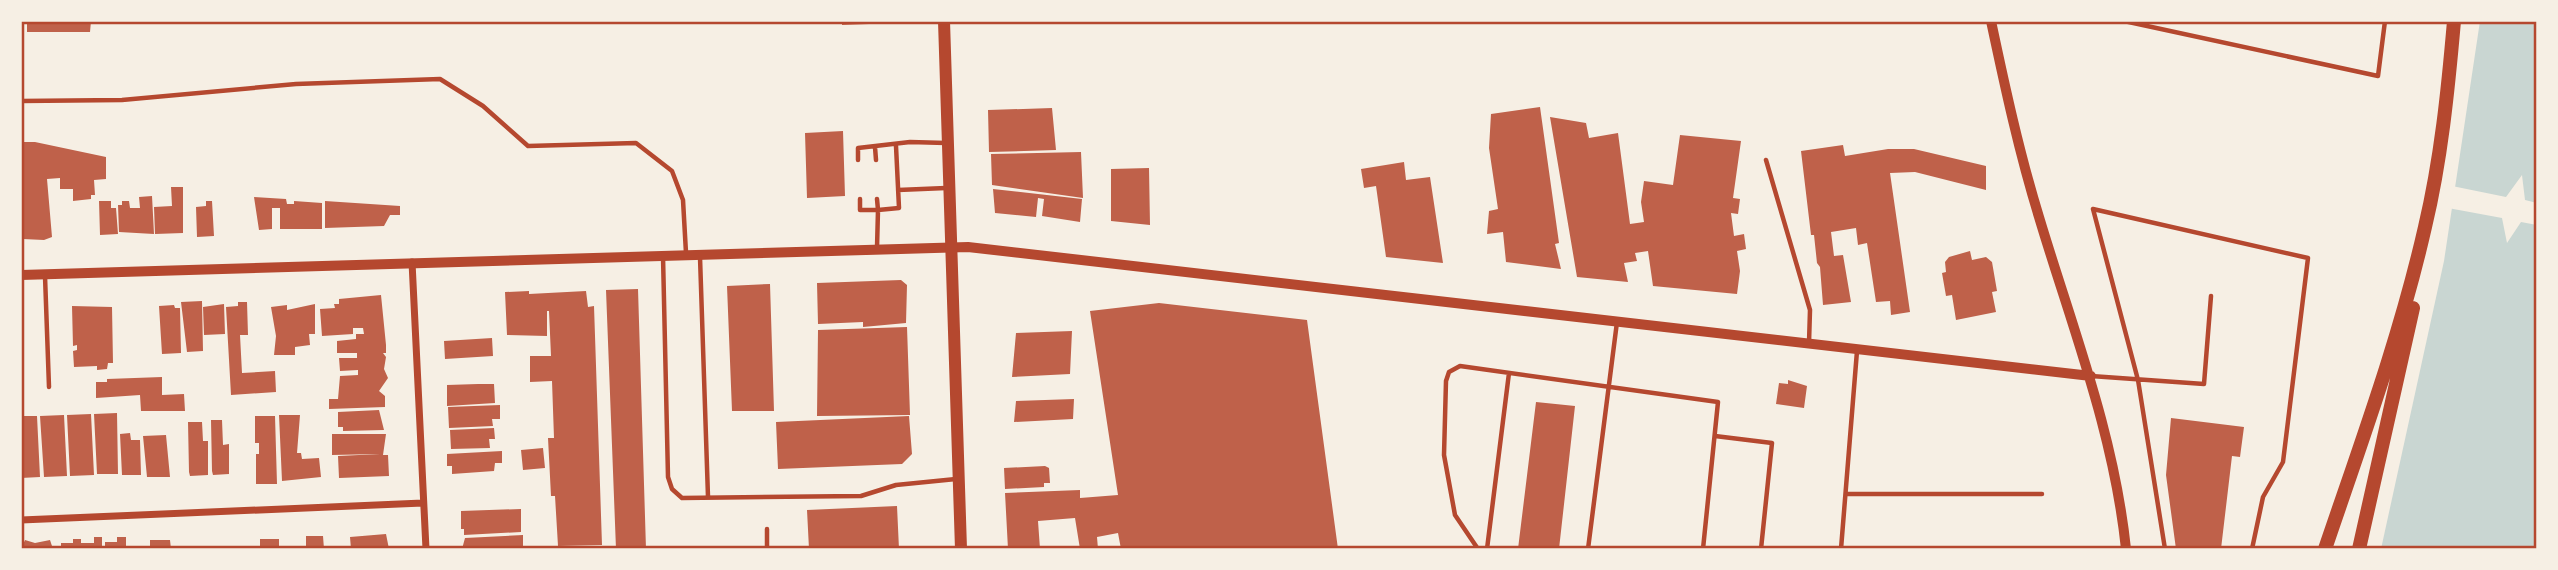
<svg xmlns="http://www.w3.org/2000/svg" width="2558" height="570" viewBox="0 0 2558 570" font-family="'Fira Sans Condensed',sans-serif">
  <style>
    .water { fill: #c9d6d2 }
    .pier { fill: #f6efe4 }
    .building { fill: #bf614a }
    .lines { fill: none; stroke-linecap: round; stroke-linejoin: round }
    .service { stroke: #b5482f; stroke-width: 4.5 }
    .minor { stroke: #b5482f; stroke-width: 7 }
    .tertiary { stroke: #b5482f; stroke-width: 10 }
    .secondary { stroke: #b5482f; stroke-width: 12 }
    .motorway { stroke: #b5482f; stroke-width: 14 }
    .neatline { fill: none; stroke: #b5482f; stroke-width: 2.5 }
  </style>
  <rect width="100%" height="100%" fill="#f6efe4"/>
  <path class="water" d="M2480,21h57v528h-156l63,-288z"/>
  <path class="pier" d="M2522,175l3,25 12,3v22l-16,-3 -14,21 -5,-25 -54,-10 4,-22 54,11z"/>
  <path class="building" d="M27,21h64l-1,11h-63z
    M842,21h54v2l-54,2z
    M1540,107l19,136 -4,1 6,25 -55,-7 -3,-30 -16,2 2,-23 9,-2 -9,-61 2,-34z
    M1052,108l4,42 -67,2 -1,-42z
    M1550,117l36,6 3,15 29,-5 12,91 14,-2 -3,-20 3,-21 29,4 7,-50 61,6 -8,57 7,1 -2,15 -7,-1 3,23 10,-2 2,15 -9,2 3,20 -3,23 -84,-8 -5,-35 -13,2 2,8 -13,2 4,19 -51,-5z
    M843,131l2,65 -38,2 -2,-65z
    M21,142h14l71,15v22l-12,1 1,15h-4v4l-18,2v-12h-13v-11l-13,1 5,58 -8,3 -21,-1z
    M1843,145l2,11 43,-7h26l72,17v24l-71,-18 -25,1 20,139 -19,3 -1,-14 -14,1 -9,-59 -9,2 -2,-17 -25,4 3,24 9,-1 8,47 -28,3 -3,-38 -3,-4 -3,-28h-3l-10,-84z
    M1081,152l2,46 -91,-13 -1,-31z
    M1404,162l2,18 24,-3 13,86 -57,-6 -10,-71 -12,2 -3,-19z
    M1149,168l1,57 -39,-4v-52z
    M171,187h12v46l-28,1 -1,-27 18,-1z
    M993,189l89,10 -2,23 -38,-6 2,-17 -6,-1 -2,19 -41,-4z
    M152,196l2,38 -35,-2 -1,-27h4v-4h7l1,7h10l-1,-11z
    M254,197l32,2 1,5h7v-3l28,2v26h-42v-21h-8v21l-13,1z
    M99,201h12v7h5l2,26 -18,1z
    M206,201h6l2,35 -17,1 -1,-30 10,-1z
    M325,201l75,5v9h-10l-6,11 -59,2z
    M1970,251l2,9 14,-3 6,5 5,29 -5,1 4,20 -40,8 -4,-25 -6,1 -4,-23 4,-1 -1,-10 4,-5z
    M901,280l6,5 -1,38 -43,4v-5l-45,2 -1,-41z
    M770,284l4,127h-42l-5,-125z
    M638,289l8,260h-30l-10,-259z
    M529,291v3l57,-3 2,16 6,-1 8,239 -44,1 -3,-50h-4l-3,-58h6l-2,-57 -22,1v-26h21l-2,-45h-2v25l-40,-1 -2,-43z
    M381,295l5,50v8h-3l3,4 -2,12 4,9 -9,13 6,5v11l-56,2v-10h9l2,-23 18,-1v-5l-18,1 -1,-13h18v-5h-20v-12l19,-2v-5h8l-1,-6h-10v6l-31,2 -2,-27 15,-1 -1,-4h5v-5z
    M202,301l1,50 -16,1 -6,-50z
    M238,302h9l1,33h-8l2,38 33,-2 1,21 -45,3 -5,-88 12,-1z
    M1159,303l148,17 31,229h-217l-3,-16 -21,4 1,12h-18l-5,-31 -37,3 2,28h-32l-3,-56 75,-3v8l38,-3 -28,-184z
    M224,304l1,30 -21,1 -1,-28z
    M315,304v30h-6l1,11 -15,2v8h-21l2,-19 -5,-29 16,-2v5z
    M174,305l1,3h5l1,45 -19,1 -3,-48z
    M72,306l40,1 1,56h-5l-1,6 -10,1v-4l-23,1 -1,-16 4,-1v-5l-4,1z
    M907,327l3,88 -93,1 1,-86z
    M1072,331l-2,43 -58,3 4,-44z
    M492,338l1,18 -48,3 -1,-18z
    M162,377v18l22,-1 1,17h-44l-1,-16 -44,3v-16h11v-3z
    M1788,380l19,6 -3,22 -28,-4 3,-21 9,1z
    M478,384h16l1,19 -48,3v-21z
    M1074,399l-1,20 -59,3 2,-21z
    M1536,402l39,4 -16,143h-41z
    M500,405v14h-8l1,7 -44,2 -1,-21z
    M379,410l5,20 -41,1v-4h-5v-15z
    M117,413l1,61h-21l-3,-60z
    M91,414l3,61 -24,1 -3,-61z
    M64,415l3,61 -23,1 -4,-61z
    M279,415h21l-3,38h4l1,6 17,-1 2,19 -39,4z
    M21,416h16l3,61 -19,1z
    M255,416h20l2,68h-21v-30h3v-11h-4z
    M909,416l3,38 -10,10 -124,5 -2,-47z
    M2171,418l73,9 -4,30 -8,-1 -11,93h-45l-10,-74z
    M211,420h11l1,25 6,-1v30l-16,1 -1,-4z
    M188,422h14l1,19h5v34l-18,1 -1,-4z
    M494,428l1,11h-6l1,9 -39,1 -1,-19z
    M130,433l1,7h9l1,35h-19l-2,-41z
    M332,434h54l-3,21h5l1,21 -50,2 -1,-22 42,-2 -48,1z
    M166,435l4,42h-23l-4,-41z
    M543,448l2,20 -22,2 -2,-20z
    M502,451v12h-7l-1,8 -42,3v-8h-5v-12z
    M1045,466l4,2 1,15h-6v4l-39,2 -1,-21z
    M897,506l2,43h-90l-2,-39z
    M521,509v23l-57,3v-6h-3v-18z
    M386,534l3,15h-38l-1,-12z
    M523,535v14h-61l3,-11z
    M306,536h17l1,13h-18z
    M94,537h8v12h-41v-6h12v-4h8v4h13z
    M117,537h9v12h-21v-7h12z
    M260,539h19v10h-19z
    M25,540l10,3 15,-3 3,9h-32z
    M150,540h20l1,9h-21z"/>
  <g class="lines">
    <path class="service" d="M2124,21l254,55 7,-55
      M21,101l101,-1 174,-16 144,-5 43,27 45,40 108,-3 36,28 11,29 3,53
      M875,147l1,13
      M858,160v-12l52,-6 36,1
      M1766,160l44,150 -1,33
      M898,190l48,-2
      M860,199v11h18l-1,38
      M877,199l1,11 21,-2 -3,-62
      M663,256l5,221 4,12 10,9 179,-2 35,-11 60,-6
      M700,257l8,240
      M45,276l4,111
      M2091,376l113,8 7,-88
      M1715,436l57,7 -11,106
      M1846,494h196
      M767,529v20
      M1478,549l-23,-34 -11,-60 2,-74 3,-9 11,-6 258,36 -15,147
      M1487,549l22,-176
      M1588,549l29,-227
      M1841,549l16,-198
      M2165,549l-27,-169 -45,-171 215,49 -25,204 -20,35 -11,52"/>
    <path class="minor" d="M412,262l14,287
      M21,520l402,-17"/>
    <path class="tertiary" d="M1991,21c14,66 28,131 48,196 33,110 75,216 87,332
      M21,275l947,-28 1123,129"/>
    <path class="secondary" d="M944,21l17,528"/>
    <path class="motorway" d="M2325,549c36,-106 75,-212 100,-322 16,-67 23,-137 29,-206
      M2359,549l54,-241"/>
  </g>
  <rect width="2558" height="570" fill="none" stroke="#f6efe4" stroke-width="46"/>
  <rect x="23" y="23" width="2512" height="524" class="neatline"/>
</svg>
